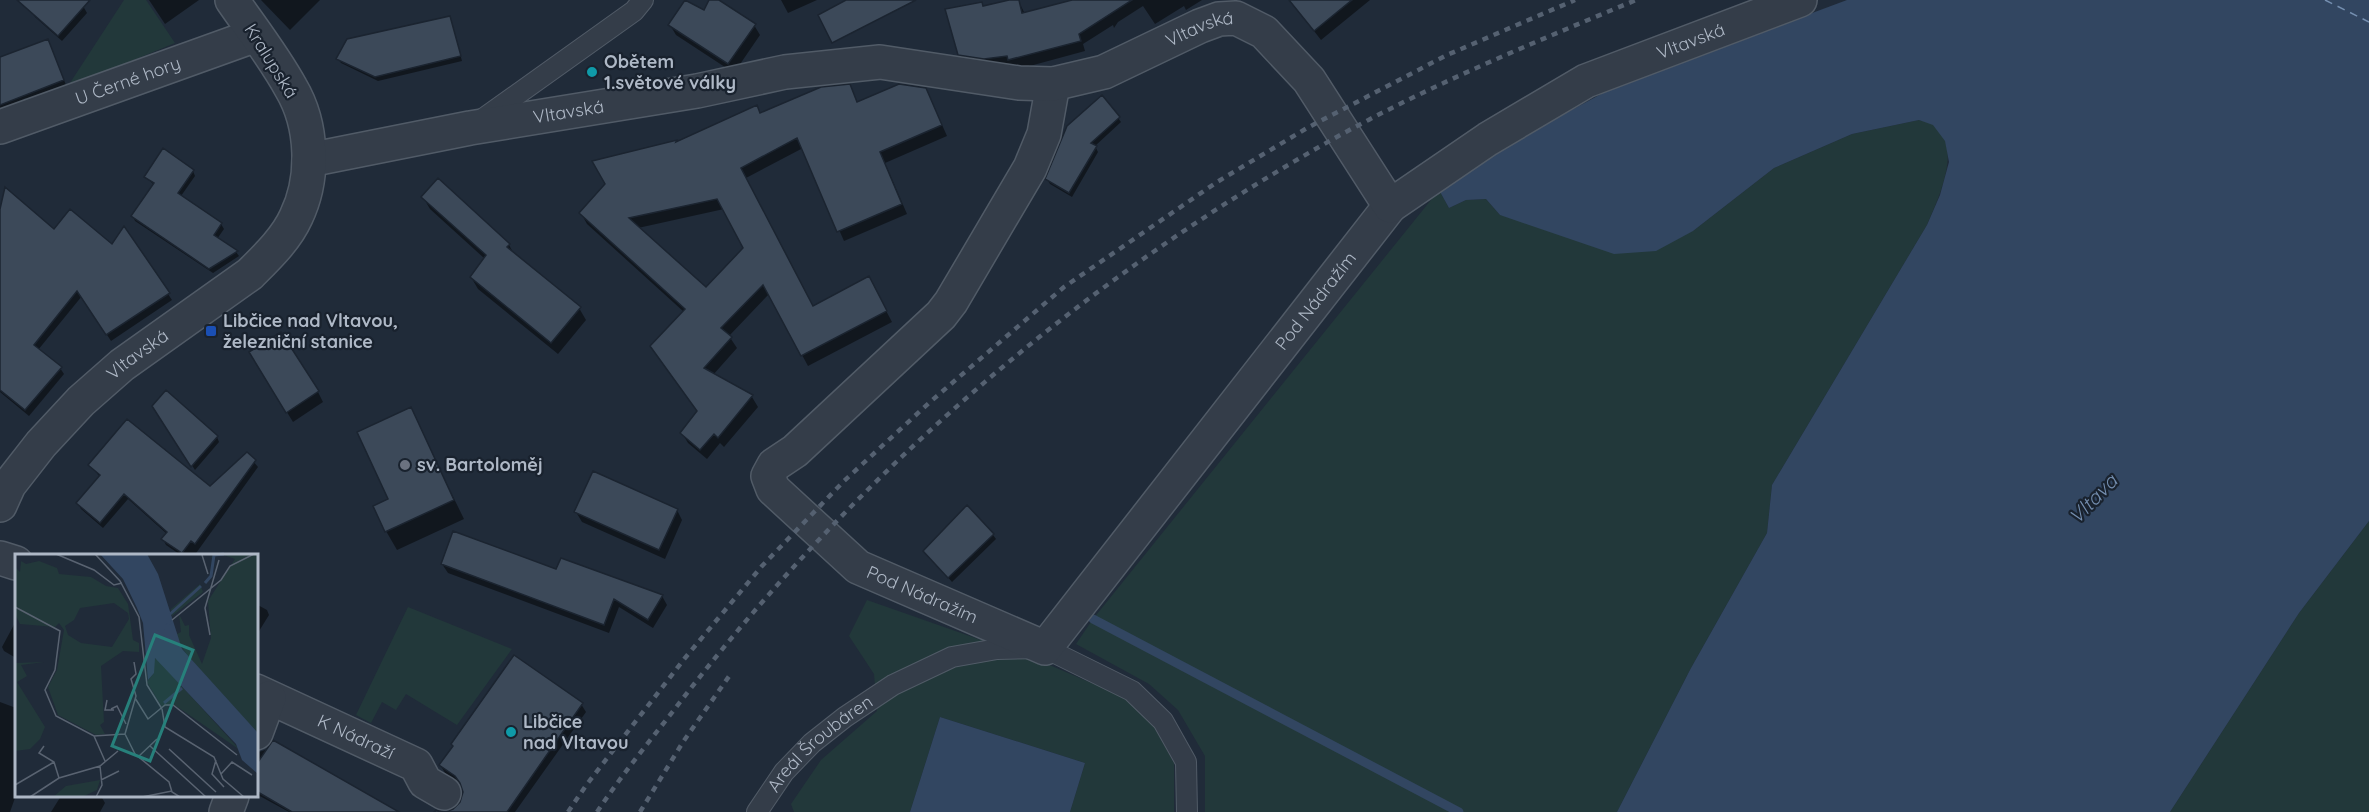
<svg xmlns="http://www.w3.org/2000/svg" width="2369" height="812" viewBox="0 0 2369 812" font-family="Quicksand,sans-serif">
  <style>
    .green { fill: #22383a }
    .water { fill: #324661 }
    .shadow { fill: #0007; fill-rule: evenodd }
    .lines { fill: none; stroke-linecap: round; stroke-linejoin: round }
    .stream { stroke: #324661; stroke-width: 9 }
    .ferry { stroke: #748eaf; stroke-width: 1.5; stroke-dasharray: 8 6; stroke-linecap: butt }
    .building { fill: #3c4959; stroke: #1b2430; stroke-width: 1.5; fill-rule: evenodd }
    .service-casing { stroke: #515b67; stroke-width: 22 }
    .minor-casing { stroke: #515b67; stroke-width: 36 }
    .tertiary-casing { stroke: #515b67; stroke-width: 36 }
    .service { stroke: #343d49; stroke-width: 20 }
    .minor { stroke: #343d49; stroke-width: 33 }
    .tertiary { stroke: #343d49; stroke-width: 33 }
    .rail { stroke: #556171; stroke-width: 4.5; stroke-dasharray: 6 6; stroke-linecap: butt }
    .culture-dot { fill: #0f9aa8; stroke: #19222e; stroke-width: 2 }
    .transit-dot { fill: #1a4fb4; stroke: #19222e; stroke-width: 2 }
    .worship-dot { fill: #6b7280; stroke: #19222e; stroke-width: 2 }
    .labels { text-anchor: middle; stroke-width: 4.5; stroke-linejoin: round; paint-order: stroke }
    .street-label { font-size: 18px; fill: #aeb8c6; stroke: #19222e }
    .poi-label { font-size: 18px; font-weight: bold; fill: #aeb8c6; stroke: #19222e; text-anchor: start }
    .water-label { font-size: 20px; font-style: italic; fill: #748eaf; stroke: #19222e }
    .inset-river { fill: none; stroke: #324661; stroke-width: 3 }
    .inset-road { fill: none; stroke: #596371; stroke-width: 1.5 }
    .view { fill: #27807b; fill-opacity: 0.15; stroke: #27807b; stroke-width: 3 }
    .inset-edge { fill: none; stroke: #aeb8c6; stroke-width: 3 }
  </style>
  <rect width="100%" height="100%" fill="#202b39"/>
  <path class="green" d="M124,0h22l29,43 -104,43 -1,-3z
    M1919,120c4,1 11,2 14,4 31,22 5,75 -6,101l-155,260 -5,48 -76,135 -74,144h-412v-56l-27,-46 -29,-26 -73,-40 17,-25 346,-429 10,18 17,-8 20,-1 14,16 193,16 81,-63 78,-34z
    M2369,521v291h-199l129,-199z
    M867,600l171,60 88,38 27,27 21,38v49h-104l15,-49 -145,-46 -30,95h-116l-3,-8 30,-44 56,-49 -3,-37 -25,-38z
    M408,607l104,42 -55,76 -51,-31 -10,16 -14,-8 -11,21 -15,-8z"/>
  <path class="water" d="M1847,0h522v521l-70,92 -129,199h-553l74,-144 76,-135 5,-48 155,-260 13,-30 9,-33 -4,-21 -12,-16 -14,-5 -67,14 -78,34 -81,63 -37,20 -42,3 -114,-39 -14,-16 -20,1 -17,8 -10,-18 79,-51 98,-53z
    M940,717l145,46 -15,49h-160z"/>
  <path class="shadow" d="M42,0h46l-5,6 4,7 -25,28 -27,-24 -4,-6z
    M149,0h50l-34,24z
    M261,0h59l-30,30z
    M781,0h36l-29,13z
    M1016,0h2l7,14 52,-14h125l-16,10 -2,-4 -29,18 -12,-18 -25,16 -4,6 -1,-3 -30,19 2,7 -70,19 -50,-6 -6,-10z
    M1290,0h80l-49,40z
    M704,12l50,13 6,10 -26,38 -58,-38 -6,-10z
    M450,18l12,43 -84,20 -37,-18 -3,-4z
    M50,45l16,40 -40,15 -1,-2 -2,4 -23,8v-52z
    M849,86l9,17 67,-14 6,11 16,36 -62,27 22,51 -63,27 -41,-93 -57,30 67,129 61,-19 18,34 -84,44 -39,-72 -40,42 8,12 -24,27 39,22 6,10 -34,40 -4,-4 -13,16 -19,-16 -6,-10 16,-21 -46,-66 32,-34 -97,-88 -6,-11 26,-28 -12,-23 82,-20zM724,209l21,39 -39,41 -68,-61z
    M1118,118l3,4 -26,24 3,6 -26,45 -22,-13 -3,-5z
    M193,171l2,5 -14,20 40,28 3,5 -7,10 19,13 3,4 -26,17 -78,-52 -2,-5 21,-31 -8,-8z
    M423,197l86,48 5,9 65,54 7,12 -28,34 -80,-65 -7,-12 14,-18 -55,-50z
    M0,217l112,29 12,-18 48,72 -61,41 -29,-45 -44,54 22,18 4,6 -35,42 -29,-24z
    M257,363l61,29 5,10 -30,20z
    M154,407l63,30 2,5 -24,28z
    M410,409l54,110 -67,31 -11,-19 4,-32z
    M247,454l11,13 -64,89h-12l-16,-11 -3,-6 4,-5 -39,-35 -25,29 -22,-19 -3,-6 22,-26 -10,-12 120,23z
    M677,510l5,10 -17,39 -83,-37 -6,-10z
    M993,535l3,4 -44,43 -27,-31z
    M442,564l115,7 105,25 5,9 -14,23 -34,-21 -10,26 -161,-60z
    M256,604l11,6 2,5 -13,21z
    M16,621v37l-12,-7 -2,-4z
    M0,702l16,6v87l-6,17h-10z
    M581,704l5,8 -71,100h-66l13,-9 2,-11 -3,-8 -16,-11 -4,-7z
    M268,749l106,63h-85l-33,-18v-41z
    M61,796h40l4,7 -5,9h-49z"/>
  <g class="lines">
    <path class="stream" d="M1093,619l366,193"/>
    <path class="ferry" d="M2325,0l44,22"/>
  </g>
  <path class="building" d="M17,0h73l-32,36z
    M685,0l19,10 5,-10h10l37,24 -28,40 -60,-39z
    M846,0h70l-84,43 -14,-28z
    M1009,0h10l3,13 50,-13h60l-53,34 2,7 -73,19 -1,-4 -23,3 -26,-4 -13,-46 37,-7 1,4z
    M1289,0h63l-38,31z
    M450,16l11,40 -86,21 -39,-18 11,-20z
    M48,39l16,41 -64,25v-48z
    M850,84l7,18 42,-18 27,4 16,37 -62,27 22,52 -65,28 -40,-94 -56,30 72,138 56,-30 18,35 -86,45 -38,-71 -42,43 11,9 -28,31 49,27 -35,43 -4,-4 -14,16 -20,-17 17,-22 -47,-65 35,-37 -106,-96 26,-29 -13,-23 85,-21 -1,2 81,-37 3,8 61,-26zM717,199l26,49 -37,39 -77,-69z
    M1102,95l18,22 -29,26 6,3 -28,47 -24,-14 22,-53z
    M163,148l31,22 -16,23 44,30 -8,12 24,16 -29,18 -78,-53 23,-33 -10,-6z
    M438,178l72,66 -3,3 74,60 -30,36 -81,-66 16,-22 -65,-58z
    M5,187l49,42 16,-20 42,35 12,-18 46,67 -64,42 -29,-44 -43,54 28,22 -37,43 -25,-20v-181z
    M281,332l38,59 -33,22 -37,-61z
    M166,390l52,46 -27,31 -39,-61z
    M411,407l43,93 -69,32 -12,-26 15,-7 -31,-67z
    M127,419l83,67 37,-34 9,8 -61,84 -4,-3 -9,12 -21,-14 6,-7 -43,-38 -24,29 -24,-20 24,-28 -12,-10z
    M593,471l85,38 -19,41 -85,-38z
    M967,505l27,29 -46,44 -25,-27z
    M453,531l103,38 5,-11 102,37 -15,25 -34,-21 -10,26 -163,-61z
    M514,655l69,48 -76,109h-73l2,-2 9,2 8,-3 7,-7 3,-10 -3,-9 -5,-7 -16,-11 14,-19 -2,-2z
    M273,740l126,72h-107l-36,-21v-26z"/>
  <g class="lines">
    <g class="service-casing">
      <g id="service">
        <path d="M480,121l154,-110 9,-11"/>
        <path id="s1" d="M757,812l27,-40 28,-29 33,-26 48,-32 59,-28 45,-8 48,-1 87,43 31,30 23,41 1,50"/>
      </g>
    </g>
    <g class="minor-casing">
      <g id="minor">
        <path id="s2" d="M1053,84l-9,50 -14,34 -79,134 -10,13 -146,136 -21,14 -6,11 5,13 85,78 187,81 345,-442"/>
        <path id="s3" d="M0,127l256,-92"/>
        <path d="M0,558l16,5"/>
        <path id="s4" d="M256,691l160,74 9,17 19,11"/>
        <path d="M256,733l13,-35"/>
        <path d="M226,812l6,-16"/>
      </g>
    </g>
    <g class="tertiary-casing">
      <g id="tertiary">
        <path id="s5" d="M309,160l161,-32 227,-37 88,-19 95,-10 139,21 34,1 51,-12 96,-46 19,-7 17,-1 28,14 45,48 81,126 98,-67 98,-58 214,-81"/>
        <path id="s6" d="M0,505l9,-20 32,-41 40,-43 41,-36 128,-91c17,-17 36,-35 46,-57 19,-39 17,-92 -5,-129 -17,-31 -39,-59 -59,-88"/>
      </g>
    </g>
    <use href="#service" class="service"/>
    <use href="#minor" class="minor"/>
    <use href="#tertiary" class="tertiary"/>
    <path class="rail" d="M568,812l19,-28 98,-126 77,-92 82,-85 86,-79 134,-115 153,-105 90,-54 140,-73 128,-55
      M597,812c24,-36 51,-69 77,-102 175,-229 395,-420 645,-563 101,-58 209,-102 317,-147
      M640,812l43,-70 49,-70"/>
  </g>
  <g class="culture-dot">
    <circle cx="592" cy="72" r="6"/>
    <circle cx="511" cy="732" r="6"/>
  </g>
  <rect class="transit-dot" x="205" y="325" width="12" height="12" rx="3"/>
  <circle class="worship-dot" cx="405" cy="465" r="6"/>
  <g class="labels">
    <g class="street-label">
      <text dy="6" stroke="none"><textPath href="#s5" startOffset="912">Vltavská</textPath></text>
      <text dy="6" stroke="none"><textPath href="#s5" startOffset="1542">Vltavská</textPath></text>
      <text transform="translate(271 61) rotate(58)" y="6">Kralupská</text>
      <text dy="6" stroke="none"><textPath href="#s3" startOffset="136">U Černé hory</textPath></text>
      <text dy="6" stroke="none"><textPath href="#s5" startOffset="264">Vltavská</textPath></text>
      <text dy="6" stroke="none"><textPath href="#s2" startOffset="1270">Pod Nádražím</textPath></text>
      <text dy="6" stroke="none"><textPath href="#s6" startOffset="206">Vltavská</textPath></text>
      <text dy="6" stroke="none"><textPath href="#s2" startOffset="696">Pod Nádražím</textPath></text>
      <text dy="6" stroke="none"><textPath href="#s4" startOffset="110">K Nádraží</textPath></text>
      <text dy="6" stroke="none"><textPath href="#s1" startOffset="94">Areál Šroubáren</textPath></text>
    </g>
    <g class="poi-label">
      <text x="604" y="68">Obětem<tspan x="604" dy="21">1.světové války</tspan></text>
      <text x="223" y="327">Libčice nad Vltavou,<tspan x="223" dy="21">železniční stanice</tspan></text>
      <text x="417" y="471">sv. Bartoloměj</text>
      <text x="523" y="728">Libčice<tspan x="523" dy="21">nad Vltavou</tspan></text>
    </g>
    <g class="water-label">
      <text transform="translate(2093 499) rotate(-46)" y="7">Vltava</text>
    </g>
  </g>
  <g transform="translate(15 554)">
    <rect width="243" height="243" fill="#202b39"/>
    <path d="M198,0h45v179l-66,-70 -17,-28 6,-3 -2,-18 6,12 4,-1v10l13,29 9,-26 -3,-37 27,-42 -14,-5 -10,4zM6,7l5,3 13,-3 18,7 2,6 32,3 15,9 12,2 10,16 5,36 6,3v9l-16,-1 -22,15 3,56 -4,3 5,9 -9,1 -38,-20 -10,-28 9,-17 7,-40 -5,-7 -4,4 -35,-3 -5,-10v-47l5,5zM99,49l14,10 1,6 -17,28 -31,-4 -13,-8 -3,-9 9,-6 6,-12zM185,30l3,8 -31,24 -1,-7zM137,104l6,2 82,90 -58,-40 -8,-5 -12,2 -15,-25 7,-9zM29,108l-23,3 6,11 -10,6 28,45 -5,12 -10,10 -15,2v-88zM85,226l-3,10 -15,7h-29l13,-11z" fill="#22383a" fill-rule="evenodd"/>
    <path d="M85,0h47l11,20 24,75 76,84v41l-16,-14 -6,-16 -81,-86 -1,15 -6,7 -5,-57 -6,-15 -14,-29z" fill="#324661"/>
    <path class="inset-river" d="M190,29l6,-7 3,-21 10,-1M154,61l32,-29M131,89l25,-21M149,149l18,-15"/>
    <path class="inset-road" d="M41,0l38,16 20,15 8,-2M80,0l25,27 19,36 8,68 15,24M187,1l6,19M0,53l45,24 -5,39 -10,20 11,26 38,20 31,-2M157,66l49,-40 9,-14 24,-12M195,81l-5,-27 14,-48M120,144l13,21 17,-14h8l64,50M92,146l-2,10h9M96,155l6,-3 9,18M147,155l3,18 49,30 9,22 21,18M110,180l10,20 34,28 3,10 8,5M110,180l11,-38 -5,-17 5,-5 -2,-12M79,182l11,25M29,192l-5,7 15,9 5,16M135,192l56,51M154,195l47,43M123,203l19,-18M201,206l-4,14 12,13M206,220l11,-12 20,13M86,226l18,-9M0,231l39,-23M15,243l29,-19 41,-12 18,-15M81,243l6,-12 -2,-19M127,243l30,-6"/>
    <path class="view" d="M140,81l38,15 -43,111 -38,-15z"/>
    <rect width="243" height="243" class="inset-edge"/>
  </g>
</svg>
